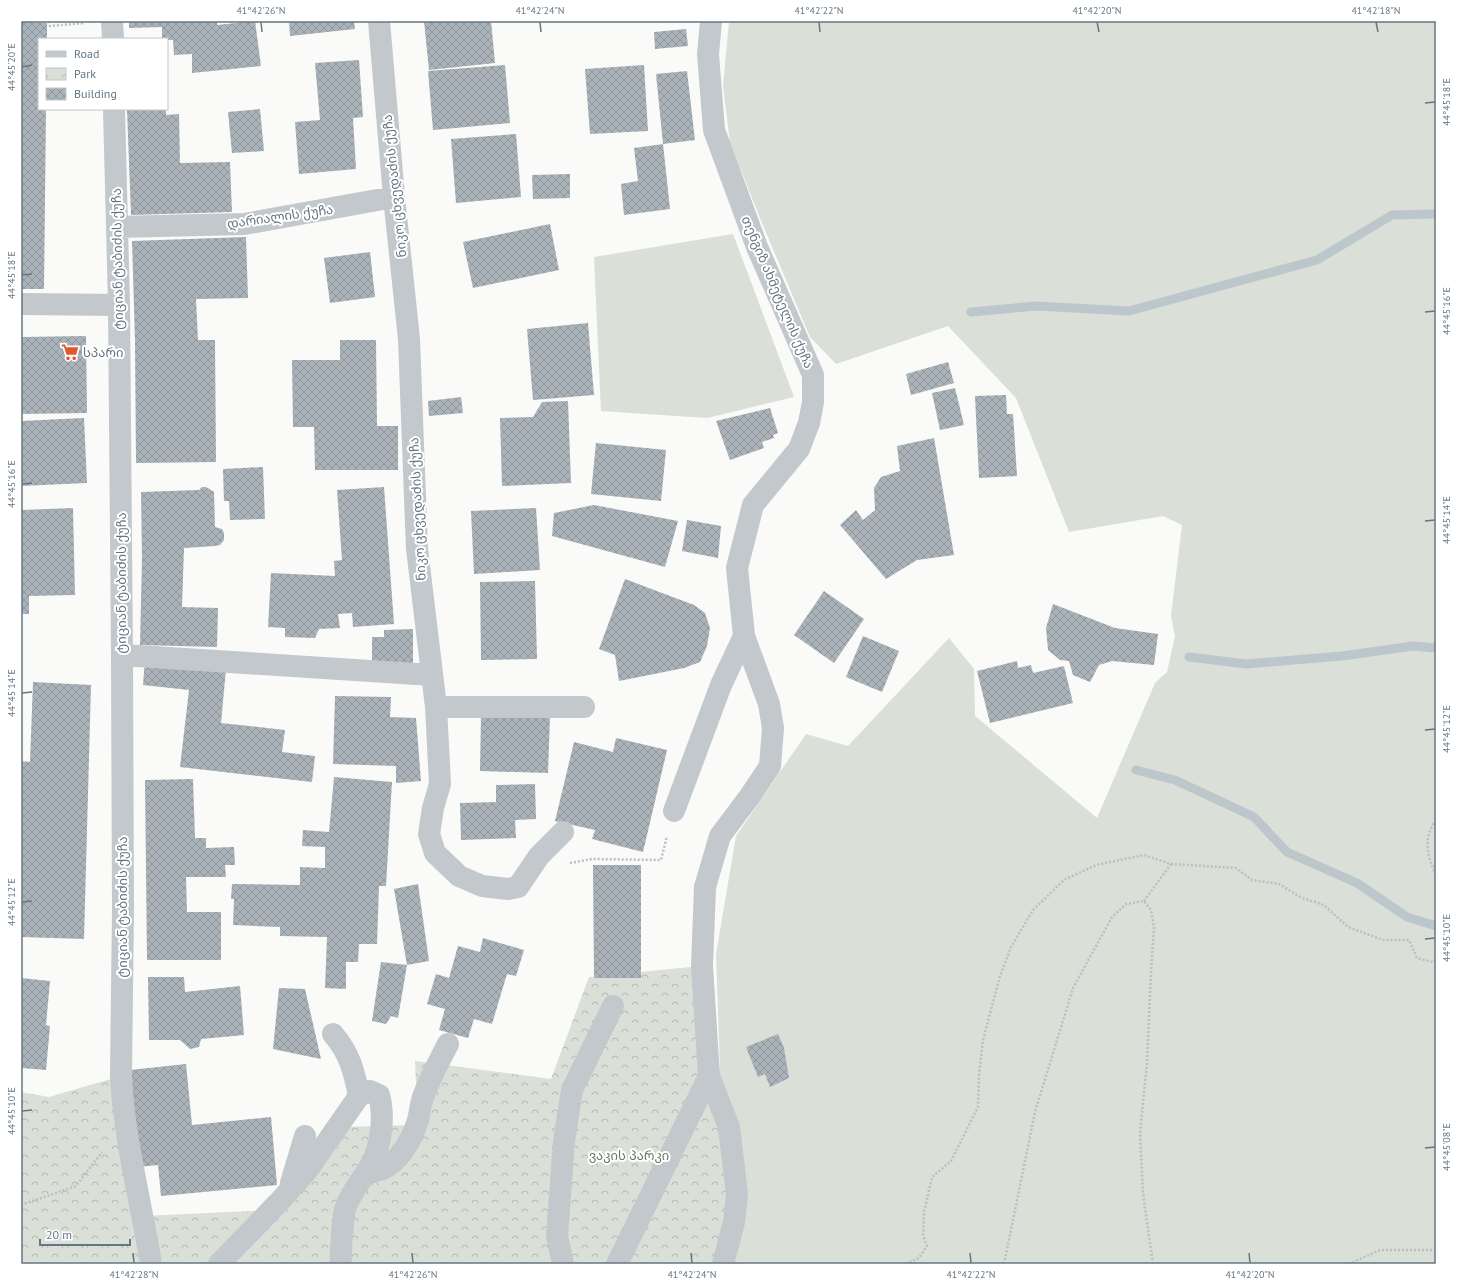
<svg xmlns="http://www.w3.org/2000/svg" width="1457" height="1285" viewBox="0 0 1457 1285" font-family="'PT Sans','Noto Sans Georgian',sans-serif">
  <style>
    .grass { fill: #dadfd7 }
    .park { fill: url(#park-crowns) }
    .lines { fill: none; stroke-linecap: round; stroke-linejoin: round }
    .stream { stroke: #bbc7cb; stroke-width: 9 }
    .building { fill: url(#building-cross-hatch) }
    .path { stroke: #bbbfc2; stroke-width: 2.5; stroke-dasharray: 2 2; stroke-linecap: butt }
    .minor { stroke: #c3c8cc; stroke-width: 22 }
    .ticks { fill: none; stroke: #657683; stroke-width: 1.5 }
    .labels { text-anchor: middle; stroke-width: 4; stroke-linejoin: round; paint-order: stroke }
    .street-label { font-size: 13px; fill: #657683; stroke: #fff }
    .poi-label { font-size: 13px; fill: #657683; stroke: #fff; text-anchor: start }
    .park-label { font-size: 13px; fill: #687a64; stroke: #fff }
    .neatline { fill: none; stroke: #657683; stroke-width: 1.5 }
    .ticks-label { font-size: 10px; text-anchor: middle; fill: #657683 }
  </style>
  <defs>
    <pattern id="park-crowns" width="20" height="18" patternUnits="userSpaceOnUse"><rect width="20" height="18" fill="#dadfd7"/><path d="M2 6a3 3 0 1 1 6 0M12 15a3 3 0 1 1 6 0" fill="none" stroke="#b4b9b4"/></pattern>
    <pattern id="building-cross-hatch" width="8" height="8" patternUnits="userSpaceOnUse"><rect width="8" height="8" fill="#aab3b9"/><path d="M0 0l8 8M0 8l8-8" fill="none" stroke="#8e969c"/></pattern>
  </defs>
  <rect width="100%" height="100%" fill="#fafaf8"/>
  <path class="grass" d="M729,21h707v1243h-709l-18,-188 11,-7 -4,-115 20,-118 70,-102 42,12 101,-108 25,31 1,47 122,102 58,-135 12,-11 8,-36 -4,-20 11,-91 -19,-9 -94,16 -53,-134 -68,-72 -112,38 -26,-27 -48,-114 -32,-80 -7,-57z
    M733,234l61,163 -87,21 -106,-7 -7,-154z"/>
  <path class="park" d="M702,966l7,110 29,43 3,79 -14,66h-706v-172l28,5 72,-21 22,140 129,-6 67,-83 79,-2 -3,-64 136,18 38,-102z"/>
  <g class="lines">
    <path class="stream" d="M971,312l65,-6 93,5 188,-51 75,-45 44,-1
      M1189,657l57,7 96,-8 71,-10 23,2
      M1136,770l39,10 79,37 33,35 70,31 50,34 29,9"/>
  </g>
  <path class="building" d="M129,21h61v1l27,-1v4l38,-4 6,45 -69,7v-19l-18,1 -1,-15h-6v-1h-5v-12l-33,1z
    M289,21h65l1,8 -65,7z
    M424,21h67l4,42 -66,7z
    M21,22l26,1v16h-8v70h7l-2,180h-23z
    M686,29l2,17 -33,3 -1,-17z
    M359,60l4,57 -10,1 3,51 -57,5 -4,-52 25,-2 -5,-57z
    M505,65l5,58 -77,7 -5,-59z
    M644,65l4,66 -58,3 -5,-65z
    M687,71l8,69 -32,4 -7,-70z
    M127,109h39v6l13,-1 1,49 50,-1 2,50 -101,3z
    M260,109l4,42 -32,2 -4,-41z
    M516,134l5,63 -65,6 -5,-64z
    M663,144l7,65 -46,6 -3,-31 17,-3 -4,-33z
    M570,174v24l-37,1 -1,-24z
    M550,224l9,46 -86,18 -10,-46z
    M246,237l2,61 -52,1 2,41h17l1,122 -80,1 -1,-122 -3,-100z
    M370,252l5,45 -45,6 -6,-45z
    M588,323l6,72 -61,5 -6,-71z
    M86,336l1,77 -66,1v-77z
    M340,340h36l1,86h21v44h-83l-1,-43h-21l-1,-67h48z
    M948,362l6,21 -43,12 -5,-21z
    M955,388l9,37 -24,5 -8,-37z
    M1006,395l1,19h6l4,62 -38,2 -4,-82z
    M461,397l2,16 -34,3 -1,-15z
    M568,401l3,82 -69,3 -2,-68 33,-1 9,-15z
    M770,408l8,25 -5,2 1,3 -12,4 2,6 -34,12 -14,-39z
    M84,418l3,65 -66,3v-65z
    M934,438l20,117 -37,5 -31,19 -46,-54 16,-15 7,10 12,-10 -1,-22 7,-11 19,-6 -3,-25z
    M596,443l70,7 -5,51 -70,-7z
    M263,467l2,52 -35,1 -1,-19h-5l-1,-32z
    M202,487h4l8,5 1,35 7,2 2,4v7l-4,5 -5,1 -31,2 -2,59 36,1 -1,39 -77,-2 2,-87 -1,-66 58,-2z
    M384,487l10,137 -41,3 -1,-14 -14,1 2,14 -21,1 -4,9 -30,-1v-9l-17,-1 3,-54 64,3 -1,-15 8,-1 -5,-70z
    M594,505l84,16 -13,46 -113,-31 2,-23z
    M73,508l2,87 -46,1v18h-8v-104z
    M536,508l4,62 -66,4 -3,-63z
    M687,520l34,6 -3,32 -36,-7z
    M625,579l69,26 11,8 5,15 -3,18 -7,16 -16,6 -65,13 -4,-26 -16,-6z
    M535,581l2,78 -56,1 -1,-78z
    M824,591l40,28 -30,44 -40,-28z
    M1053,604l62,24 43,6 -4,31 -42,-4 -13,4 -9,17 -17,-7 -4,-14 -9,-1 -12,-10 -2,-22z
    M413,629v36l-41,1v-29h12v-7z
    M863,636l36,15 -17,41 -36,-15z
    M145,659l81,10 -5,54 64,7 -3,22 33,4 -3,26 -132,-15 9,-77 -46,-5z
    M1017,661l1,7 13,-3 2,8 31,-7 9,37 -83,20 -13,-52z
    M33,682l58,3 -7,254 -63,-2v-176l9,1z
    M335,696l56,1 -1,20 26,1 5,63 -25,2v-17l-63,-2z
    M481,716l69,1 -2,56 -68,-2z
    M616,738l51,12 -24,102 -51,-13 3,-9 -40,-9 19,-79 39,10z
    M334,777l58,5 -6,104h-7l-2,58h-18l-1,18h-12v27l-21,-1 2,-51 -47,-1v-9l-47,-2 1,-26h-3l1,-15 68,1v-18l25,1v-21l-23,-1 1,-16 26,2z
    M193,779l2,59h11v10l28,-1 1,18h-10l1,12h-40l1,35h34v48h-74l-2,-180z
    M535,784l1,35 -21,1 1,18 -55,2 -1,-37 36,-1v-17z
    M593,865h48v113h-47z
    M418,884l11,77 -22,4 -13,-76z
    M483,938l41,12 -8,26 -9,-2 -15,50 -18,-5 -6,19 -29,-8 6,-21 -18,-5 9,-30 13,4 9,-32 22,6z
    M381,962l26,3 -9,53 -7,-2 -5,8 -14,-3z
    M148,977h36l1,15 55,-6 4,49 -43,4 -2,8 -9,2 -10,-9h-31z
    M21,978l29,3 -4,44 4,1 -4,44 -25,-2z
    M279,988l26,1 16,70 -48,-10z
    M778,1034l6,14 5,30 -19,9 -5,-13 -7,3 -12,-30z
    M186,1064l6,61 79,-8 6,68 -116,11 -3,-31 -19,2 -9,-97z"/>
  <g class="lines">
    <path class="path" d="M49,21l1,5 35,-3
      M1436,820c-14,19 -8,36 0,56
      M570,863l22,-4 69,1 6,-24
      M1144,901l27,-37
      M21,1205l55,-19 26,-34
      M906,1264l13,-6 8,-12 -4,-10 1,-24 8,-35 19,-16 27,-54 1,-32 4,-35 17,-64 11,-29 22,-37 31,-30 32,-15 48,-10 27,9 65,4 16,12 27,4 23,14 22,7 24,22 35,13h26l8,18 16,4 3,-3
      M1004,1264l31,-152 38,-124 39,-71 14,-13 18,-3 7,9 3,18 -3,44 -4,91 -7,70 3,61 10,70
      M1349,1264l31,-14h56"/>
    <path class="minor" d="M112,21l1,18
      M379,21l15,176 15,142 8,210 19,158 4,77 -7,24 -4,26 6,19 24,23 23,10 26,3 10,-2 21,-31 24,-24
      M711,21l-3,33 6,76 43,117 56,128v27l-4,21 -10,26 -46,56 -16,63 7,68 25,68 4,24 -3,38 -20,30 -30,40 -15,51 -3,79 7,110 20,51 8,67 -3,28 -11,42
      M114,109l5,196 3,350 1,254 -2,167c3,63 20,126 30,188
      M117,227l127,-3 150,-27
      M21,304l98,1
      M122,655l310,20
      M436,707h148
      M674,811l47,-126 23,-49
      M333,1034c17,20 21,37 26,62
      M370,1166l4,5c21,-2 37,-29 43,-48 3,-8 3,-18 6,-26 7,-19 16,-36 25,-53
      M291,1183l14,-47
      M219,1264l59,-61 28,-31 53,-76 11,-5 9,4c6,22 2,52 -9,72 -9,14 -20,26 -25,42 -2,8 -5,47 -4,55
      M563,1264l-6,-28 7,-95 8,-51 41,-84
      M617,1264l92,-188"/>
  </g>
  <path class="ticks" d="M261,22l1,10M540,22l1,10M819,22l1,10M1097,22l2,10M1376,22l2,10M22,67l10,-2M1425,103l10,-1M22,275l10,-1M1425,312l10,-1M22,484l10,-1M1425,521l10,-1M22,693l10,-1M1425,730l10,-1M22,902l10,-1M1425,939l10,-1M22,1111l10,-1M1425,1148l10,-1M133,1253l1,10M412,1253l1,10M691,1253l1,10M970,1253l1,10M1249,1253l1,10"/>
  <defs>
    <g id="supermarket-bare" transform="scale(1.38)"><path d="M-6-5.5h2.5l.6 2H6L4.5 2H-2.5L-4.4-4H-6ZM-1.5 3.2a1.3 1.3 0 1 0 .1 0ZM3 3.2a1.3 1.3 0 1 0 .1 0Z" fill="#e4572e" stroke="#fff" stroke-width="2.5" paint-order="stroke"/></g>
  </defs>
  <g fill-rule="evenodd">
    <use href="#supermarket-bare" x="70" y="352"/>
  </g>
  <g class="labels">
    <g class="street-label">
      <text transform="translate(394 186) rotate(-96)" y="5">ნიკო ცხვედაძის ქუჩა</text>
      <text transform="translate(280 216) rotate(-8)" y="5">დარიალის ქუჩა</text>
      <text transform="translate(117 259) rotate(-91)" y="5">ტიციან ტაბიძის ქუჩა</text>
      <text transform="translate(778 292) rotate(67)" y="5">თენგიზ ახმეტელის ქუჩა</text>
      <text transform="translate(417 509) rotate(-93)" y="5">ნიკო ცხვედაძის ქუჩა</text>
      <text transform="translate(121 583) rotate(-90)" y="5">ტიციან ტაბიძის ქუჩა</text>
      <text transform="translate(122 907) rotate(-90)" y="5">ტიციან ტაბიძის ქუჩა</text>
    </g>
    <g class="poi-label">
      <text x="83" y="357">სპარი</text>
    </g>
    <g class="park-label">
      <text x="629" y="1160">ვაკის პარკი</text>
    </g>
  </g>
  <rect width="1457" height="1285" fill="none" stroke="#ffffff" stroke-width="44"/>
  <rect x="38" y="38" width="130" height="72" fill="#ffffff" stroke="#c1c8cd"/>
  <rect x="46" y="51" width="20" height="6" fill="#c3c8cc" stroke="#c1c8cd"/>
  <text x="74" y="58" font-size="12" fill="#657683">Road</text>
  <rect x="46" y="68" width="20" height="12" fill="url(#park-crowns)" stroke="#c1c8cd"/>
  <text x="74" y="78" font-size="12" fill="#657683">Park</text>
  <rect x="46" y="88" width="20" height="12" fill="url(#building-cross-hatch)" stroke="#c1c8cd"/>
  <text x="74" y="98" font-size="12" fill="#657683">Building</text>
  <path d="M40 1239v6h90v-6" fill="none" stroke="#657683" stroke-width="2"/>
  <text x="46" y="1239" font-size="12" fill="#657683" stroke="#ffffff" stroke-width="3" paint-order="stroke">20 m</text>
  <rect x="22" y="22" width="1413" height="1241" class="neatline"/>
  <g class="ticks-label">
    <text x="261" y="14">41°42'26"N</text>
    <text x="540" y="14">41°42'24"N</text>
    <text x="819" y="14">41°42'22"N</text>
    <text x="1097" y="14">41°42'20"N</text>
    <text x="1376" y="14">41°42'18"N</text>
    <text transform="translate(11 67) rotate(-90)" y="4">44°45'20"E</text>
    <text transform="translate(1446 102) rotate(-90)" y="4">44°45'18"E</text>
    <text transform="translate(11 275) rotate(-90)" y="4">44°45'18"E</text>
    <text transform="translate(1446 311) rotate(-90)" y="4">44°45'16"E</text>
    <text transform="translate(11 484) rotate(-90)" y="4">44°45'16"E</text>
    <text transform="translate(1446 520) rotate(-90)" y="4">44°45'14"E</text>
    <text transform="translate(11 693) rotate(-90)" y="4">44°45'14"E</text>
    <text transform="translate(1446 729) rotate(-90)" y="4">44°45'12"E</text>
    <text transform="translate(11 902) rotate(-90)" y="4">44°45'12"E</text>
    <text transform="translate(1446 938) rotate(-90)" y="4">44°45'10"E</text>
    <text transform="translate(11 1111) rotate(-90)" y="4">44°45'10"E</text>
    <text transform="translate(1446 1147) rotate(-90)" y="4">44°45'08"E</text>
    <text x="134" y="1278">41°42'28"N</text>
    <text x="413" y="1278">41°42'26"N</text>
    <text x="692" y="1278">41°42'24"N</text>
    <text x="971" y="1278">41°42'22"N</text>
    <text x="1250" y="1278">41°42'20"N</text>
  </g>
</svg>
